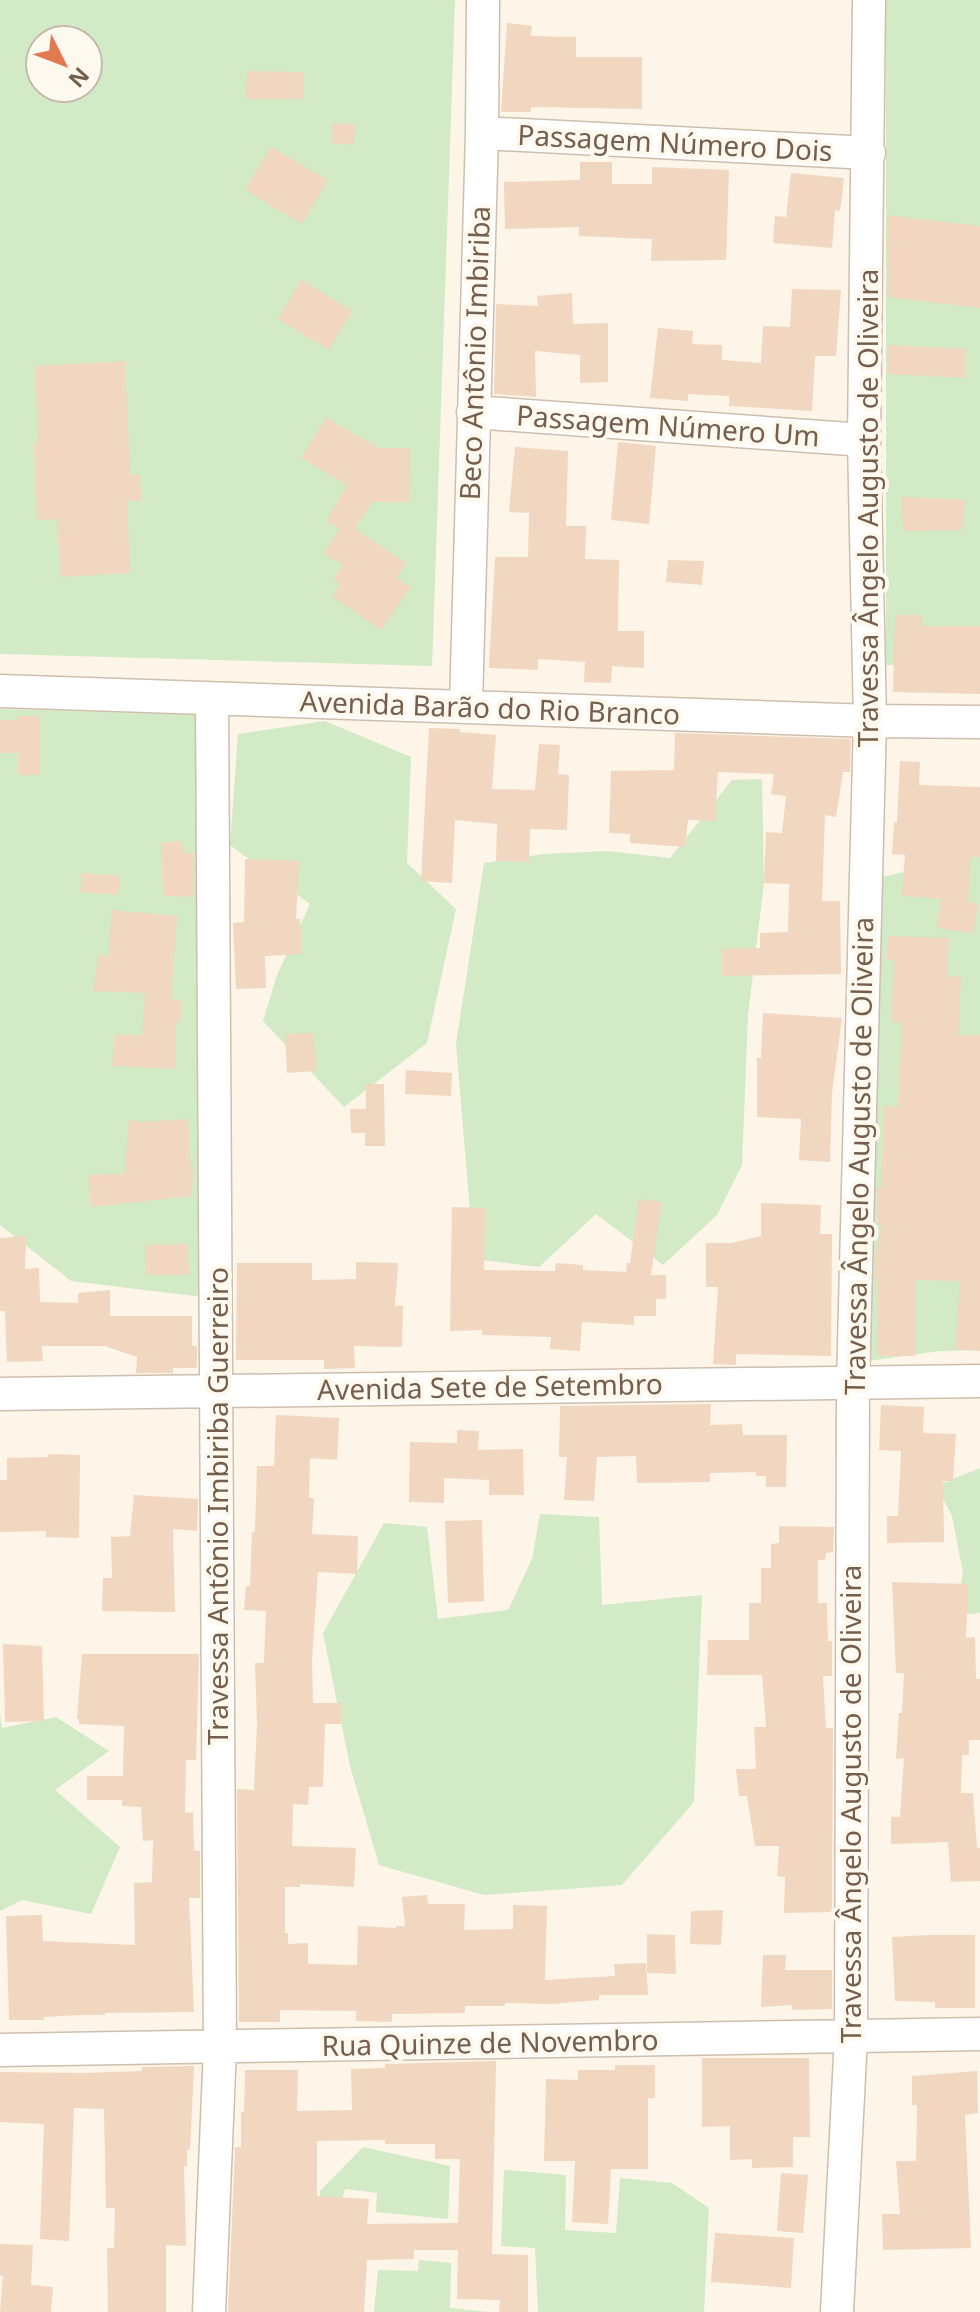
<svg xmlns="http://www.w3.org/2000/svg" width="980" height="2312" viewBox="0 0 980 2312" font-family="'Noto Sans',sans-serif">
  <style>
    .green { fill: #d2eac6; fill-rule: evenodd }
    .building { fill: #f1d6c0; fill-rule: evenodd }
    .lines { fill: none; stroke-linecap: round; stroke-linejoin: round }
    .minor-casing { stroke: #cebeae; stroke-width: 35 }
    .minor { stroke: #fff; stroke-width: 32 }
    .labels { text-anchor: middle; stroke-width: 8; stroke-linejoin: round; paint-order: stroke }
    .street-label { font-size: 28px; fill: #755e4c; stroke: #fef9ee }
  </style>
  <rect width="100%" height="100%" fill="#fcf5e8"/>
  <path class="green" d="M0,0h455l-23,666 -432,-12zM40,40h48v48h-48z
    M886,0h94v662l-94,3z
    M0,709l199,6 3,582 -131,-16 -71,-56z
    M325,721l86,36 -4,106 49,46 -29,134 -83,64 -81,-86 14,-46 33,-71 -80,-59 8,-111z
    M762,779l2,104 -16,132 -6,150 -25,50 -54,50 -67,-51 -57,53 -65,-8 -18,-215 28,-181 60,-9 64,-3 62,7 62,-78z
    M980,854v496l-40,1 -72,10 10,-483z
    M980,1468v145l-25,2 8,-42 -11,-57 -16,-30z
    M540,1514l59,3 3,88 100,-10 -8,207 -72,83 -138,10 -105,-30 -29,-99 -27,-133 61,-110 43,4 11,92 70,-9 24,-51z
    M0,1715l2,13 54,-11 53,34 -54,39 65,57 -29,67 -69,-14 -22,11z
    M363,2147l87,19 -2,53 -72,-7 1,-19 -32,-4 -10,37 -16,-6 1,-29z
    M504,2170l62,5 -1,55 51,3 4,-55 52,5 37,25 -5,104h-166l-3,-64 -34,-2z
    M419,2260l32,3 -1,45 39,4h-115l4,-42 40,1z"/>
  <path class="building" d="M507,23l25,3 -1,10 45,1v20h66v52l-111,-2v5h-30z
    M247,71l56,1v27h-57z
    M331,123l25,2 -3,20 -21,-2z
    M271,147l57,33 -26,44 -57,-34z
    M580,162h32v22h40v-17l77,3 -3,90 -75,1 1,-22 -73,-3v-9l-74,2 -1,-47 76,-2z
    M791,173l53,5 -4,33 -5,-1 -3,38 -59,-5 2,-27 11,1z
    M887,215l93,11v82l-93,-11z
    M301,280l51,31 -23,39 -51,-31z
    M792,289l49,1 -5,66h-21l-3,55 -83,-5v-10l-41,-2v7l-38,-3 8,-70 35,3 -1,13 30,1v15l39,3 2,-37 27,1z
    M572,293l1,31 35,-1v59l-28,1v-28l-45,-4 1,46 -42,-3 2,-90 42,2 -1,-10z
    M887,345l78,4v29l-78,-4z
    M125,361l5,114 10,-1 1,27h-14l3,72 -70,4 -3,-58 -20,1 -3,-77h4l-3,-77z
    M326,418l52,30h32l-1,54h-37l-17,27 51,34 -10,15 15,9 -30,43 -49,-33 8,-12 -6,-7 9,-13 -19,-11 15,-25 -13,-8 21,-36 -46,-27z
    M618,442l38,4 -7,78 -38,-4z
    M515,447l53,4 -2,75h20l-1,33 34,1 -1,71h26v37l-32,-2 -1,17 -27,-1 1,-20 -47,-3v11l-49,-2 6,-111h33l1,-44 -20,-1z
    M902,497l63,3 -3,30 -59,1z
    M668,560l36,1 -2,24 -36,-3z
    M895,615h27v11h58v68l-87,-2z
    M18,716h22v59h-22v-22h-18v-33h18z
    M429,728l31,1v3l36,3 -4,54 43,1 4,-46 21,1 -2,29 11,1 -2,55 -37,-1 -1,33 -33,-1 1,-37 -42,-4 -3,63 -31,-2z
    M675,733l176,6 -1,33h-7l-7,45 -11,-2 -3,86h18l1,73 -119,2v-27l38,-1v-15l28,-1 1,-48 -25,-1 2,-51 16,1 4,-37 -15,-2 3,-20 -56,-2 -3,49 -27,-1 -3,27 -55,-4v-9l-21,-1 2,-62 63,-1z
    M900,761l20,1 -1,23 61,2v70h-10l-2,45 10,2 -5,29 -37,-5 5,-29 -39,-3 3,-41 -13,-1 2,-32h3z
    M182,841l1,12h11v44l-31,-1 -2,-53z
    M245,859l54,2 -3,58h4l2,35 -37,2 1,32 -30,1 -3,-66 11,-1z
    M82,873l38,3 -2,19 -38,-3z
    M112,910l65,6 -6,83 11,1 -2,23h-4v46l-64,-3 3,-32 27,2 3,-43 -52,-2 5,-35h10z
    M888,936l61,2 -2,38 14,1 -3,58h22v316l-25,-2 5,-68 -44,-1 -1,76h-38l1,-75h-3v-24l7,-32h-5v-38h4l3,-81 14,1 4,-84 -11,-1 3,-62h-8z
    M763,1013l79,5 -10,75 -2,69 -31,-2 2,-41 -44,-2v-59h4z
    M313,1033l3,38 -29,2 -2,-39z
    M406,1070l46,3 -1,23 -46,-2z
    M366,1084h18l1,62h-20v-13h-14l-1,-24h16z
    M188,1119l3,51h3l-3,26 -100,11 -3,-32 36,-1 5,-54 13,2z
    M639,1199l23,3 -11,73h15v24h-10v17h-22v9l-52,-3 -2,29 -30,-2 1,-12 -69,-2v-5l-32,1 2,-124 33,1 -1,62 71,1 1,-8 27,2v5l43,2 1,-9h3z
    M761,1203l60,2 -1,29h12l-1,122 -95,-2v11l-23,-1 5,-77h-12v-44h26l29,-7z
    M26,1236l-1,33 14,-1 1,34 38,1v-10l32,-3v26h82v30h5v22h-24v5h-37l1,-16 -32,-11h-63l1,15 -36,1 -2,-51h-5v-73z
    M188,1244l1,31h-43l-1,-30z
    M356,1262l42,1 -3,43h8l-1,41 -48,-1 1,22 -31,1v-9h-88l1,-97h75v17l44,-1z
    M711,1404l-1,21 32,-1 1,11h44l-1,52h-20v-11h-10v-4l-46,1v9l-73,1 -1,-27 -39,1 -3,44 -30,-1 3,-43h-8l1,-51z
    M881,1405l43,2 -1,26 33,1 -3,47h-10l1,61 -57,1v-27h11l3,-65 -22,-1z
    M276,1415l63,3 -2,42 -27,-2 -1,40h5l-2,36 46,2 -1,38 -39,-2 -6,88 1,43h29l-1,21h-16l-2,63h-14l-1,18 -15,-1 -1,42 64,2 -2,39 -54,-3v3h-15v46h3v11l20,-1v21l49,1 1,-39 38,2v-2h9l-3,-29 25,-2 1,9h37l-1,26 49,-1v-24l34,1 -2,74 70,-4 -1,-12 32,-1 2,32h-49v5l-47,4 -47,-1v3h-40v7l-73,1v8l-36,-1v-10l-76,-1v12h-41l-2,-233 17,1 3,-66 -2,-61h9l2,-52 -22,-1 2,-24h4l2,-54h3l2,-66h17z
    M457,1430l22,1 -1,19 45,-1 1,46h-35v-15l-45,-2v25l-35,-1 1,-60 47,1z
    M48,1454l32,1 -1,83 -33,-1v-6l-46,1v-52h7v-22l41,-1z
    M134,1495l64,4 -1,32 -24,-2 2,83 -73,-1 1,-33h9l-1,-41 19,-1z
    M482,1520l2,81 -36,2 -3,-82z
    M779,1526l55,1 -1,25 -7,1 -1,7h-7v43h9l1,38h4v35h-9l3,52h7l-1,184 -48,1 1,-36 -8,-1 2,-30h-24l-8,-50h-8l-3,-27h20l-2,-42h12l-4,-52h-55l1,-35h41v-37h12v-35h10v-24l8,-1z
    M892,1582l76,2 -2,54 9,-1 1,42h4v61h-11v15h-7l-1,38h12l4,55h3v33l-29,1 -3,-40 -57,2v-27h9l4,-59 -8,1 3,-46h3l2,-40h-8z
    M3,1644l39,2 2,75 -39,1z
    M82,1654h117l-3,106h-10l-1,53 8,-1 1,38 6,1v47h-11l5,114 -89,1v2h-25l-36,2v3h-35l-3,-104 36,-1 1,26 92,4 -1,-62 18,-1 1,-42 -10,1 -2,-34 -19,-1v-6h-35v-24h36l1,-50 -45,-2v-5h-2z
    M723,1910l-2,35 -31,-1 1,-33z
    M647,1934l28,1 1,39 -29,-1z
    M930,1935h45v73h-40v-6l-40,-1 -3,-64z
    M763,1955h23l-1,15h47v39l-40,1v-5l-31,2z
    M702,2058h107l1,79h-17v30l-41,1v-9l-22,1v-34l-28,1z
    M496,2061l-4,193 36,1v57h-29l1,-12 -43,-1 1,-49h-44v9l-47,1 -3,52h-136l7,-165h6v-35h3l1,-42h53l-1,41 55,-1 -1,-41 34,-1v-4zM385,2140v4h50v15h25l-2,64 -91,1 2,-25 -52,-3v-55z
    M615,2065h40v33h-7v71h-37l-3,55 -36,-2 3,-61h-31l2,-82 32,1v-10h37z
    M194,2066l-4,84h-3v16h-3l2,80 -20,-1v67h-58l-1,-64h7l1,-40h-9l-2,-99 -30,-1 -5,133 -29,-2 4,-115 -44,-2v-50l83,1 59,-2v-4z
    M977,2071l1,42 -13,2 6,133 -88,2 -1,-36h18l-4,-53h20l1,-56h-5v-29z
    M781,2173l27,2 -5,58 -26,-2z
    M715,2233l79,5 -3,50 -80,-6z
    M0,2244l33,1 -2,40 22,2 -2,25h-51l3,-36 -3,-1z"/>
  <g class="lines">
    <g class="minor-casing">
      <path id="minor" d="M482,133l387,20
        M473,412l391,28
        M0,691l870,30 110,1
        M466,705l16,-572 1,-133
        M0,1394l980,-13
        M0,2050l980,-16
        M209,2312l11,-265 -8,-1348
        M837,2312l14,-275 2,-654 17,-662 -6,-281 5,-440"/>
    </g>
    <use href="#minor" class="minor"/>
  </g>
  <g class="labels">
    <g class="street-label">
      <text transform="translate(675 143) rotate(3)" y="10">Passagem Número Dois</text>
      <text transform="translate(475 353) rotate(-88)" y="10">Beco Antônio Imbiriba</text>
      <text transform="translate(668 426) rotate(4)" y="10">Passagem Número Um</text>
      <text transform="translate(868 508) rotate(-90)" y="10">Travessa Ângelo Augusto de Oliveira</text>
      <text transform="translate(490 708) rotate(2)" y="10">Avenida Barão do Rio Branco</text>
      <text transform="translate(859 1156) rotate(-89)" y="10">Travessa Ângelo Augusto de Oliveira</text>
      <text transform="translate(490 1387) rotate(-1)" y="10">Avenida Sete de Setembro</text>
      <text transform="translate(218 1506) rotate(-90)" y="10">Travessa Antônio Imbiriba Guerreiro</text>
      <text transform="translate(851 1804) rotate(-90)" y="10">Travessa Ângelo Augusto de Oliveira</text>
      <text transform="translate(490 2043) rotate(-1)" y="10">Rua Quinze de Novembro</text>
    </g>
  </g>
  <g transform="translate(64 64) rotate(132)"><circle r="38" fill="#fef9ee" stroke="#c7bbad" stroke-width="2"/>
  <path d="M0-6L14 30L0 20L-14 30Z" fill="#e27a51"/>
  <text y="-12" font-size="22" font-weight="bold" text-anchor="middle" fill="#755e4c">N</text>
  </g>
</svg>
